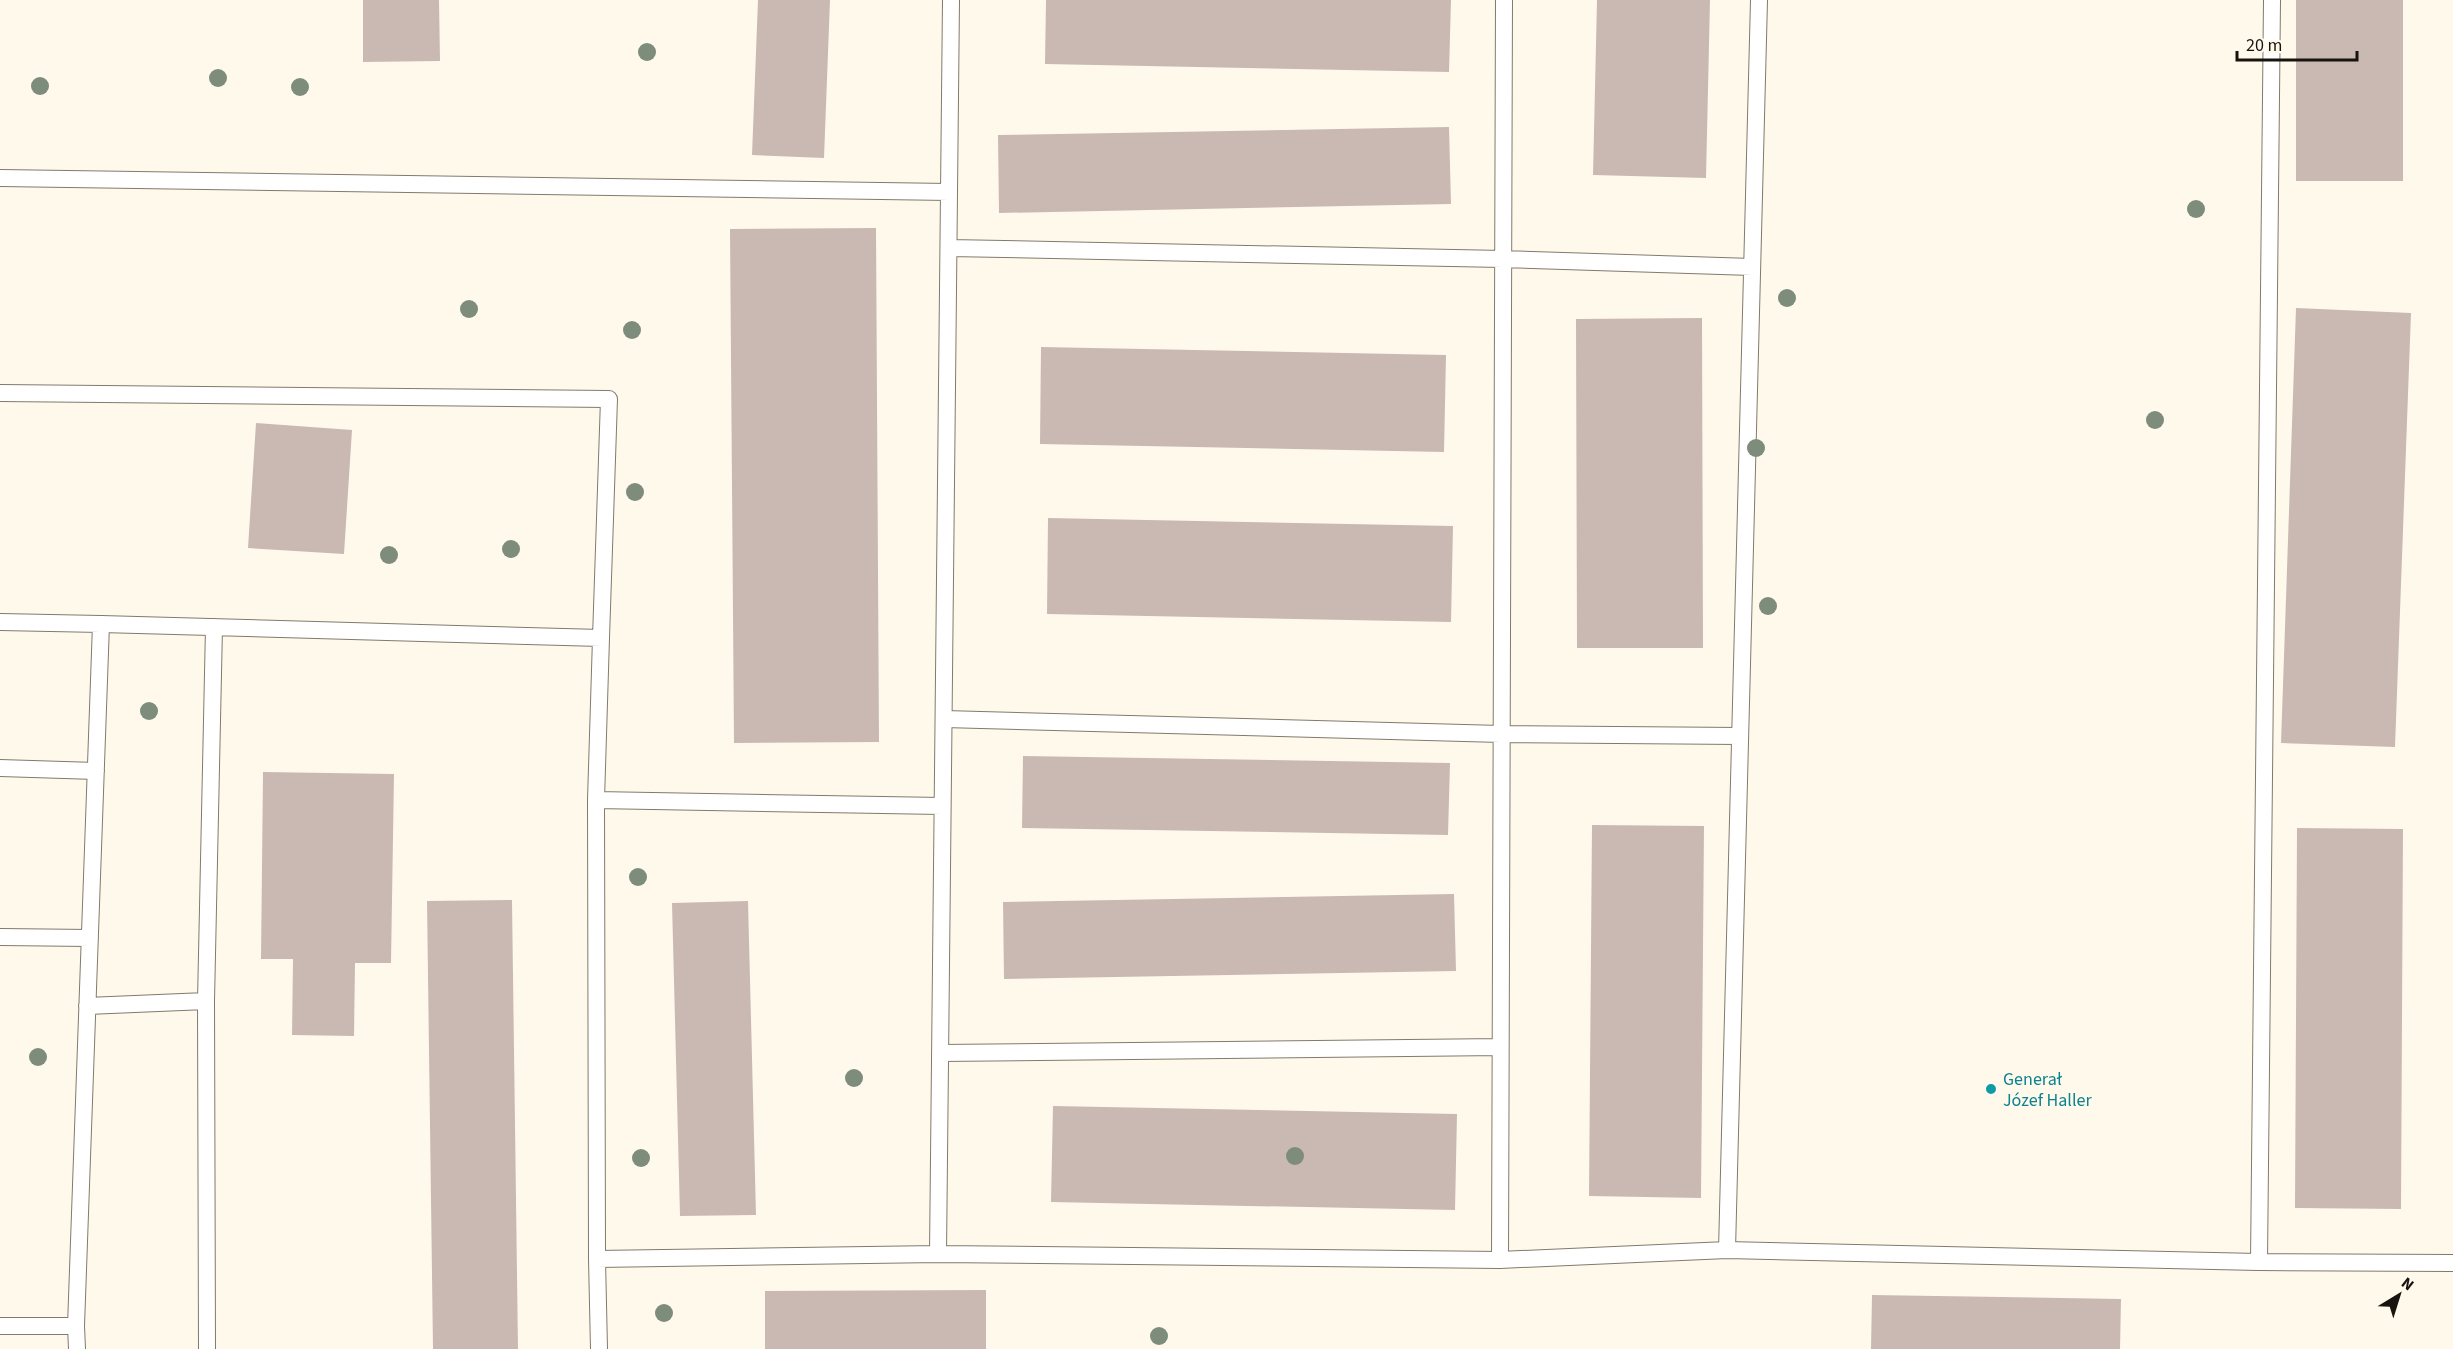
<svg xmlns="http://www.w3.org/2000/svg" width="2453" height="1349" viewBox="0 0 2453 1349" font-family="'Source Sans 3',sans-serif">
  <style>
    .building { fill: #cab9b2 }
    .lines { fill: none; stroke-linecap: round; stroke-linejoin: round }
    .lane-casing { stroke: #817a6d; stroke-width: 18 }
    .lane { stroke: #fff; stroke-width: 16 }
    .tree { fill: #7d8c7b }
    .culture-dot { fill: #0f9aa8; stroke: #fff9ec; stroke-width: 2 }
    .labels { text-anchor: middle; stroke-width: 6; stroke-linejoin: round; paint-order: stroke }
    .culture-label { font-size: 18px; fill: #0d838f; stroke: #fff9ec; text-anchor: start }
  </style>
  <rect width="100%" height="100%" fill="#fff9ec"/>
  <path class="building" d="M363,0h76l1,61 -77,1z
    M758,0h72l-6,158 -72,-3z
    M1046,0h405l-2,72 -404,-8z
    M1597,0h113l-4,178 -113,-3z
    M2296,0h107v181h-107z
    M1449,127l2,77 -452,9 -1,-78z
    M876,228l3,514 -145,1 -4,-514z
    M2296,308l115,5 -16,434 -114,-4z
    M1702,318l1,330h-126l-1,-329z
    M1041,347l405,8 -2,97 -404,-8z
    M256,423l96,7 -8,124 -96,-6z
    M1048,518l405,8 -2,96 -404,-8z
    M1023,756l427,7 -2,72 -426,-7z
    M263,772l131,2 -3,189h-36l-1,73 -62,-1 1,-76h-32z
    M1592,825l112,1 -3,372 -112,-2z
    M2297,828l106,1 -2,380 -106,-1z
    M1454,894l2,77 -452,8 -1,-77z
    M512,900l6,449h-85l-6,-448z
    M748,901l8,314 -76,1 -8,-313z
    M1053,1106l404,8 -2,96 -404,-8z
    M986,1290v59h-221v-58z
    M1872,1295l249,4 -1,50h-249z"/>
  <g class="lines">
    <g class="lane-casing">
      <path id="lane" d="M951,0l-13,1254 562,6
        M1504,0l-4,1260 227,-10 532,12 194,1
        M0,178l949,14
        M949,248l554,11 249,8
        M0,393l609,6 -8,239
        M0,622l101,2
        M944,719l557,15 239,2
        M0,768l96,3
        M596,800l1,459 2,90
        M0,937l90,1
        M87,1006l119,-5
        M940,1053l560,-6
        M1727,1250l32,-1250
        M597,1259l341,-5
        M2259,1262l13,-1262
        M0,1326h76l25,-702 500,14 -5,162 346,6
        M76,1326l1,23
        M207,1349l-1,-348 8,-374"/>
    </g>
    <use href="#lane" class="lane"/>
  </g>
  <g class="tree">
    <circle cx="647" cy="52" r="9"/>
    <circle cx="218" cy="78" r="9"/>
    <circle cx="40" cy="86" r="9"/>
    <circle cx="300" cy="87" r="9"/>
    <circle cx="2196" cy="209" r="9"/>
    <circle cx="1787" cy="298" r="9"/>
    <circle cx="469" cy="309" r="9"/>
    <circle cx="632" cy="330" r="9"/>
    <circle cx="2155" cy="420" r="9"/>
    <circle cx="1756" cy="448" r="9"/>
    <circle cx="635" cy="492" r="9"/>
    <circle cx="511" cy="549" r="9"/>
    <circle cx="389" cy="555" r="9"/>
    <circle cx="1768" cy="606" r="9"/>
    <circle cx="149" cy="711" r="9"/>
    <circle cx="638" cy="877" r="9"/>
    <circle cx="38" cy="1057" r="9"/>
    <circle cx="854" cy="1078" r="9"/>
    <circle cx="1295" cy="1156" r="9"/>
    <circle cx="641" cy="1158" r="9"/>
    <circle cx="664" cy="1313" r="9"/>
    <circle cx="1159" cy="1336" r="9"/>
  </g>
  <circle class="culture-dot" cx="1991" cy="1089" r="6"/>
  <g class="labels">
    <g class="culture-label">
      <text x="2003" y="1085">Generał<tspan x="2003" dy="21">Józef Haller</tspan></text>
    </g>
  </g>
  <g transform="translate(2399 1295) rotate(38)" stroke="#fff9ec" stroke-width="4.5" paint-order="stroke">
  <path d="M0-4.5L10 22L0 15L-10 22Z" fill="#17140f"/>
  <text y="-9" font-size="16" font-weight="bold" text-anchor="middle" fill="#17140f">N</text>
  </g>
  <path d="M2237 51v9h120v-9" fill="none" stroke="#17140f" stroke-width="3"/>
  <text x="2246" y="51" font-size="18" fill="#17140f" stroke="#fff9ec" stroke-width="4.5" paint-order="stroke">20 m</text>
</svg>
